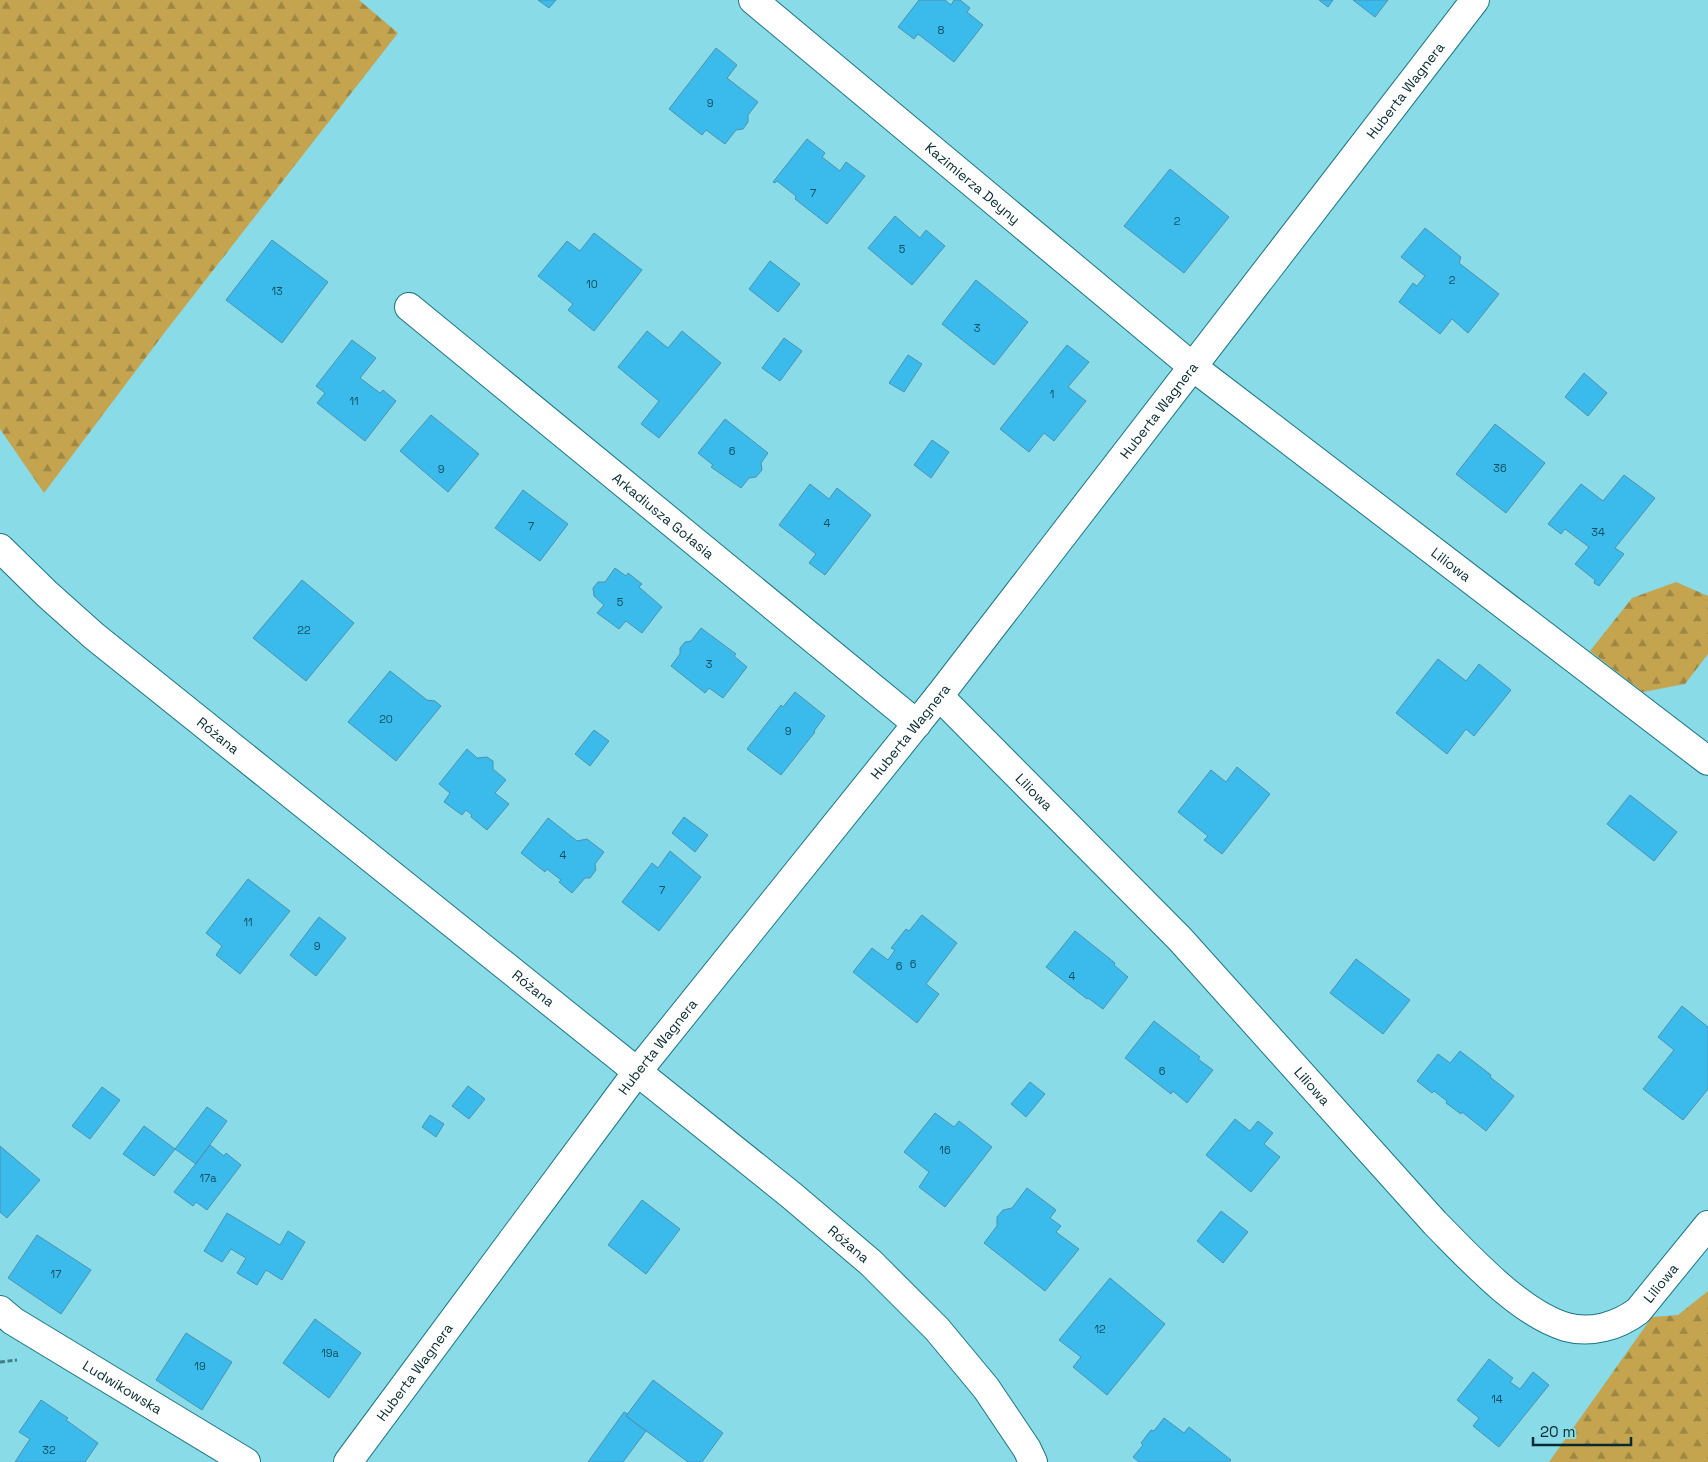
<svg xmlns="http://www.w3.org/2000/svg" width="1708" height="1462" viewBox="0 0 1708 1462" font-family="'Space Grotesk',sans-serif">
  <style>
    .forest { fill: url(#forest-firs) }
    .building { fill: #3abbeb; stroke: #4e92af }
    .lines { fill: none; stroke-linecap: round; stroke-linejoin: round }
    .minor-casing { stroke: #1c7682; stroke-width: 30 }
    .path { stroke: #437d86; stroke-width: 3; stroke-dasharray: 5 2.5; stroke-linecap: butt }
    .minor { stroke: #fff; stroke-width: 28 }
    .labels { text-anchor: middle; stroke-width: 4; stroke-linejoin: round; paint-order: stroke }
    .number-label { font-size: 11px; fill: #134f5f }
    .street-label { font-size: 14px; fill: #062b30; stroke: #89dbe7 }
  </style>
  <defs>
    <pattern id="forest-firs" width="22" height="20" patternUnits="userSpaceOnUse" patternTransform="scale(1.25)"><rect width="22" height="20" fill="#c5a450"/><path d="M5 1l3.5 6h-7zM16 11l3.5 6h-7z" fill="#9e8643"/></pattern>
  </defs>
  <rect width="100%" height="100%" fill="#89dbe7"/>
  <path class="forest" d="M0,0h359l39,33 -233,299 -121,161 -44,-64z
    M1676,582l32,14v58l-23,30 -42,8 -53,-41 42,-53z
    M1708,1291v171h-159l103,-145 26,-2z"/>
  <path class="building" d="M538,0h18l-7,8z
    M919,0h26l6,5 3,-5h6l10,8 -3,4 16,13 -29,37 -36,-28 -4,5 -16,-12z
    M1319,0h14l-5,7z
    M1353,0h35l-13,17z
    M716,48l21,17 -10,13 31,24 -10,13v7l-5,7 -7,1 -11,14 -19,-14 -4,5 -33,-26z
    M807,139l18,14 -3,4 18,14 6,-9 19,14 -38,48 -32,-25 1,-3 -19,-15 -2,2 -2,-1z
    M1170,169l59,48 -45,56 -60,-47z
    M895,216l25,22 6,-8 19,16 -33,39 -44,-37z
    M1425,228l36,29 -2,6 40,31 -31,39 -16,-14 -12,15 -41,-32 14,-19 4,3 8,-10 -24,-19z
    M594,233l48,37 -48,61 -26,-21 5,-6 -35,-28 29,-35 13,10z
    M272,240l56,42 -46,61 -56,-43z
    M770,261l30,23 -22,28 -29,-23z
    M976,280l52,42 -34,43 -52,-41z
    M647,331l21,17 14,-17 39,32 -62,75 -18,-14 18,-23 -41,-34z
    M784,338l18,13 -22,30 -18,-13z
    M352,340l24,18 -16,20 20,15 3,-3 13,11 -31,40 -48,-38 8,-10 -9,-7z
    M1067,345l22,17 -21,25 18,14 -32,40 -10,-8 -15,19 -29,-23z
    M908,355l14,9 -18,28 -15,-9z
    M1584,373l23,20 -19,23 -23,-19z
    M431,415l48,39 -31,38 -48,-41z
    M725,419l43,34 -7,10 1,7 -6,7 -7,1 -8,10 -30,-21 2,-2 -15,-12z
    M1495,424l50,39 -39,50 -50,-39z
    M932,440l17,12 -18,26 -17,-13z
    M1624,475l31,23 -40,50 9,6 -25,32 -5,-3 1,-3 -20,-16 14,-17 -24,-18 -4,5 -13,-10 33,-40 22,17z
    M810,484l19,15 8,-11 34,27 -46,60 -16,-12 7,-9 -37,-29z
    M523,490l45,34 -28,37 -45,-33z
    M615,568l11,8 2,-3 14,11 -3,3 23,20 -20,26 -16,-12 -7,8 -22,-16 7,-8 -10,-9 -1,-8 5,-6h7z
    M302,580l52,43 -48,58 -53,-43z
    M701,628l35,26 -2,2 13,11 -24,31 -14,-10 -4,5 -34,-27 9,-12v-6l5,-6 6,-1z
    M1438,659l28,22 13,-17 32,26 -37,46 -8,-7 -19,25 -51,-41z
    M390,671l37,29 8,1 6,5 -45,55 -48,-39z
    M795,692l30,24 -11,15 1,1 -34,43 -34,-26 34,-44 2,2z
    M594,730l15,11 -19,25 -15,-12z
    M467,749l10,9 10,-1 6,4v8l13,11 -11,13 14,11 -22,26 -16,-13 1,-2 -6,-5 -4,5 -18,-13 6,-9 -11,-9z
    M1237,767l33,27 -48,60 -18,-14 4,-4 -30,-24 33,-42 15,12z
    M1630,795l47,37 -23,29 -47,-37z
    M684,817l24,18 -13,17 -23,-19z
    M548,818l29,23 10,-2 17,13 -9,12 1,6 -6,8h-5l-13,15 -13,-11 2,-2 -14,-11 -2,3 -24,-19z
    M670,851l31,26 -42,54 -37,-29 30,-39 6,5z
    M248,879l42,32 -50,63 -24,-19 6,-9 -16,-13z
    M922,915l35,28 -31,41 13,10 -22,29 -64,-51 19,-24 16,12 7,-10 -4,-2 15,-19 3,2z
    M319,917l27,21 -30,38 -26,-21z
    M1075,931l40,32 -1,2 14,12 -25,32 -15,-11 -1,1 -41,-32z
    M1356,959l54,41 -27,34 -53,-41z
    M1682,1006l26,21v62l-25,31 -40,-31 31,-39 -16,-13z
    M1154,1021l46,36 -2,2 15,11 -26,33 -14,-12 -2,3 -46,-36z
    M1460,1051l31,24 -1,2 24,19 -28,35 -24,-19 -1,2 -15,-11 1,-2 -13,-10 -2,2 -15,-12 21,-27 12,9z
    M1030,1082l15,12 -19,23 -15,-13z
    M468,1086l17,13 -16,20 -17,-13z
    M102,1087l18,13 -30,39 -18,-13z
    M207,1107l20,14 -31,43 -21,-15z
    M935,1113l19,14 5,-6 33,26 -47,60 -26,-20 10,-15 -25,-20z
    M430,1115l14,9 -8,13 -14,-10z
    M1235,1119l15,12 8,-10 15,12 -9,11 16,13 -29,35 -45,-37z
    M144,1126l31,23 -21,27 -31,-22z
    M210,1145l14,11 2,-3 15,12 -34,45 -11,-8 -3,4 -19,-14z
    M0,1146l40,34 -33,38 -7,-6z
    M1027,1188l29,22 -6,8 11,8 -5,6 23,17 -34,42 -61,-48 13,-17v-9l6,-7 9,-2z
    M642,1200l38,29 -34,45 -38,-29z
    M1221,1211l27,21 -25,31 -26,-22z
    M227,1213l53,32 8,-14 17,11 -23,38 -16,-10 -9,15 -20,-12 9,-15 -15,-9 -9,13 -18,-11z
    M37,1235l54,35 -30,44 -53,-36z
    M1110,1278l55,46 -58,71 -34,-28 8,-10 -22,-17z
    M315,1319l46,34 -32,45 -46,-35z
    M186,1333l46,29 -30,48 -46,-30z
    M1489,1359l24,19 -3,4 10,7 13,-17 16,13 -50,62 -26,-21 6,-8 -22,-18z
    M653,1380l70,53 -21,29h-14l-62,-46z
    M41,1400l27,18 -2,2 32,23 -13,19h-70l15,-23 -11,-7z
    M624,1412l4,2 -2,2 20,15 -23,31h-35z
    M1164,1418l20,15 5,-6 42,33 -2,2h-90l-6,-5 10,-12 -2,-2 10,-13 3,1z"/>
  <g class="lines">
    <g class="minor-casing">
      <g id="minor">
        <path id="s1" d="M753,0l440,367 515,394"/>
        <path id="s2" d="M409,307l508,417"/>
        <path id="s3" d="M0,548l47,46 47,42 697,559 80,68 66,66 49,59 41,61 6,13"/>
        <path id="s4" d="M939,696l241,243 255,284c34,34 84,90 131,104 25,7 52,-1 72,-16l70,-86"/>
        <path id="s5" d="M0,1310l13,11 233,141"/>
        <path id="s6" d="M348,1462l289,-390 302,-376 536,-696"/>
      </g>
    </g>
    <path class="path" d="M0,1362l17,-2"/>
    <use href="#minor" class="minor"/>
  </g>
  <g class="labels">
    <g class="number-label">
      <text x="941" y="34">8</text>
      <text x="710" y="107">9</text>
      <text x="813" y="197">7</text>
      <text x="1177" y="225">2</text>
      <text x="902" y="253">5</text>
      <text x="1452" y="284">2</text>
      <text x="592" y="288">10</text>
      <text x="277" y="295">13</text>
      <text x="977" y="332">3</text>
      <text x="1052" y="398">1</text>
      <text x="354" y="405">11</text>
      <text x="732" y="455">6</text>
      <text x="1500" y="472">36</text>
      <text x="441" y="473">9</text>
      <text x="827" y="527">4</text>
      <text x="531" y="530">7</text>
      <text x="1598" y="536">34</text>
      <text x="620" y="606">5</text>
      <text x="304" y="634">22</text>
      <text x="709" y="668">3</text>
      <text x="386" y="723">20</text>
      <text x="788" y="735">9</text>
      <text x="563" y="859">4</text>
      <text x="662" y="894">7</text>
      <text x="248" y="926">11</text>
      <text x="317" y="950">9</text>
      <text x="913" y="968">6</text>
      <text x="899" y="970">6</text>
      <text x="1072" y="980">4</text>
      <text x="1162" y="1075">6</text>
      <text x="945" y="1154">16</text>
      <text x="208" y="1182">17a</text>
      <text x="56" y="1278">17</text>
      <text x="1100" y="1333">12</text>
      <text x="330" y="1357">19a</text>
      <text x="200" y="1370">19</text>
      <text x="1497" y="1403">14</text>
      <text x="49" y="1454">32</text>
    </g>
    <g class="street-label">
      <text dy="5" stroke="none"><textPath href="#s6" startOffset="1732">Huberta Wagnera</textPath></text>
      <text dy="5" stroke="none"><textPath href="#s1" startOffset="286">Kazimierza Deyny</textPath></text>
      <text dy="5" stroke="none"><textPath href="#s6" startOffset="1328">Huberta Wagnera</textPath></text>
      <text dy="5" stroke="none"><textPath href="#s2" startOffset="329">Arkadiusza Gołasia</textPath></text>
      <text dy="5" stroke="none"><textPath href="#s1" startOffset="898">Liliowa</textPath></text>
      <text dy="5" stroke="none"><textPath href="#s6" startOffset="922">Huberta Wagnera</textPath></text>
      <text dy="5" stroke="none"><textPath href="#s3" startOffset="288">Różana</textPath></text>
      <text dy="5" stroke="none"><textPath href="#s4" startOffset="135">Liliowa</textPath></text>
      <text dy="5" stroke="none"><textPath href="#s3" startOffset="692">Różana</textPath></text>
      <text dy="5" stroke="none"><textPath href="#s6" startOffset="518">Huberta Wagnera</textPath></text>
      <text dy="5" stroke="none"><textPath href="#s4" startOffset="540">Liliowa</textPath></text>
      <text dy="5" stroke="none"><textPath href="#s3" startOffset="1098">Różana</textPath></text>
      <text dy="5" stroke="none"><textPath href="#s4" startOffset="1005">Liliowa</textPath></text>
      <text dy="5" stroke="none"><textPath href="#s6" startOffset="112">Huberta Wagnera</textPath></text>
      <text dy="5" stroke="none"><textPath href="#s5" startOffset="145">Ludwikowska</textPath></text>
    </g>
  </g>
  <path d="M1533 1437v8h98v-8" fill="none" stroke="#062b30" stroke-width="2.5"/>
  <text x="1540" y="1437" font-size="15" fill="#062b30" stroke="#89dbe7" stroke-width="4" paint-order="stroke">20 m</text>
</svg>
